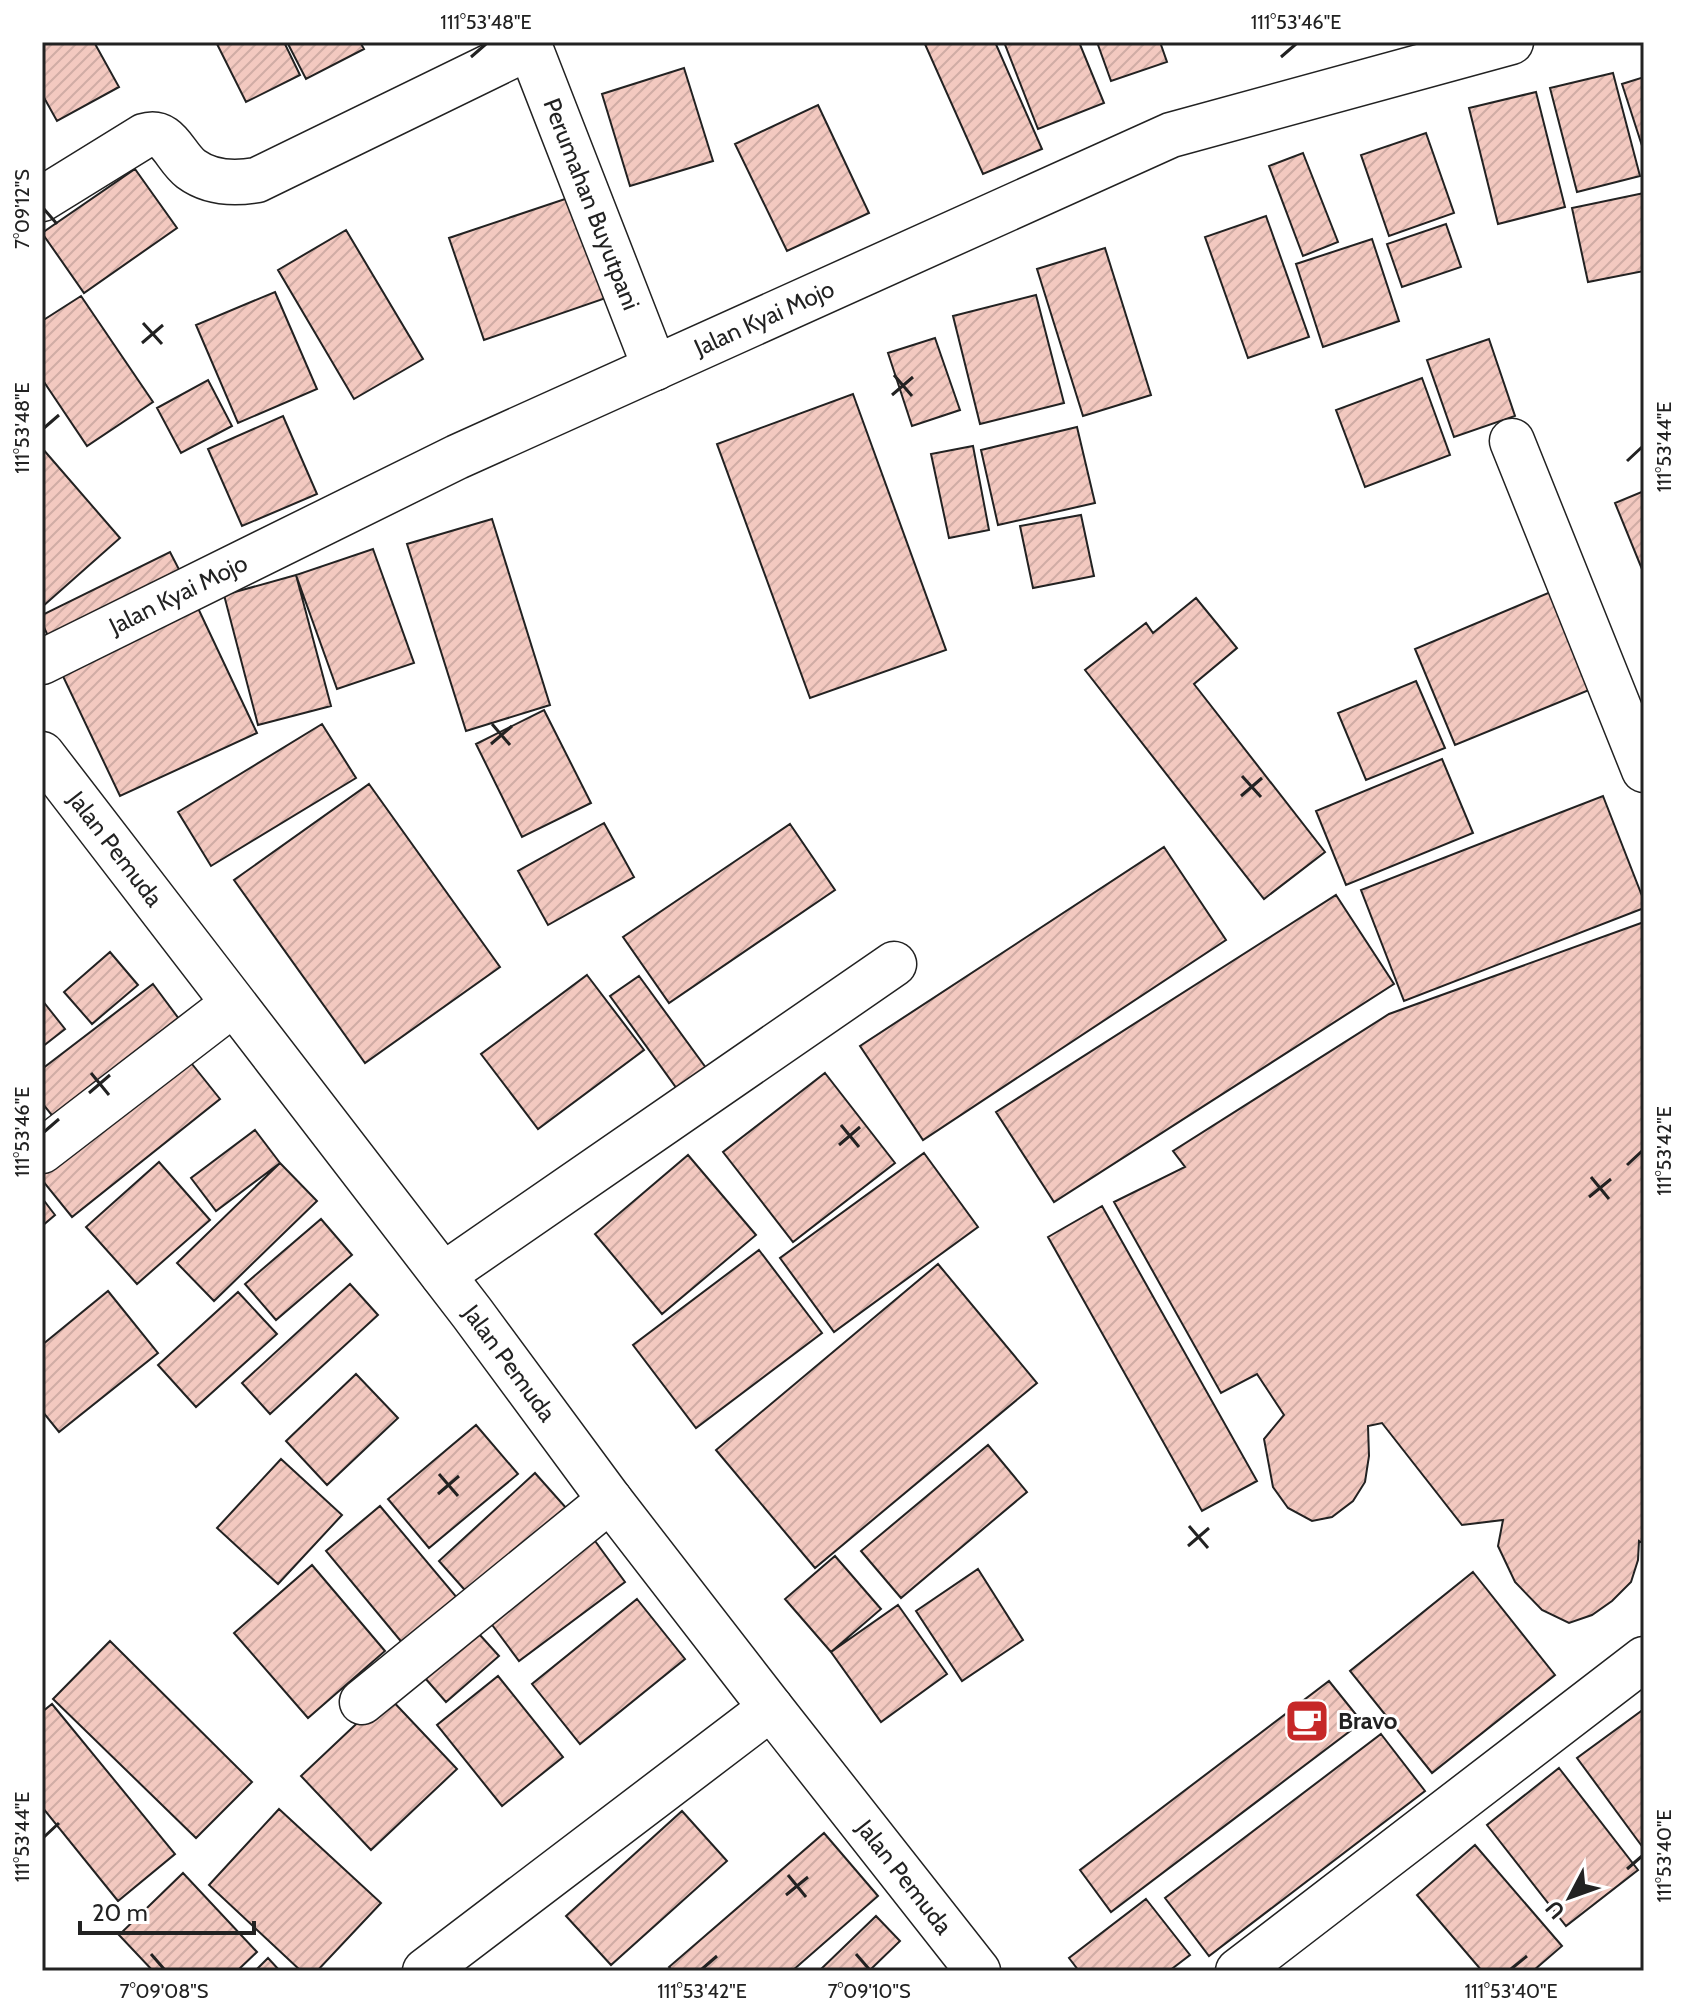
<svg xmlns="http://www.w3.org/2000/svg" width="1686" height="2013" viewBox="0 0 1686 2013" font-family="Cabin,sans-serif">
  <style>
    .building { fill: url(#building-hatch); stroke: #222; stroke-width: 2 }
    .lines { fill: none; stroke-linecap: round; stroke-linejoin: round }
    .street-casing { stroke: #222; stroke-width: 47 }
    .secondary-casing { stroke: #222; stroke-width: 47 }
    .primary-casing { stroke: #222; stroke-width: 47 }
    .street { stroke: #fff; stroke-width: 44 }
    .secondary { stroke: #fff; stroke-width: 44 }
    .primary { stroke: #fff; stroke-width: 44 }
    .ticks { fill: none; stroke: #222; stroke-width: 3 }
    .labels { text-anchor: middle; stroke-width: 6; stroke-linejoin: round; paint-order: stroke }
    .street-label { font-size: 24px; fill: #222; stroke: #fff }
    .poi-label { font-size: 24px; font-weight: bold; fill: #222; stroke: #fff; text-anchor: start }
    .neatline { fill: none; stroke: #222; stroke-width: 3 }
    .ticks-label { font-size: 20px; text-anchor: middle; fill: #222 }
  </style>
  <defs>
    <pattern id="building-hatch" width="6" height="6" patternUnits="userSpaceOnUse" patternTransform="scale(2)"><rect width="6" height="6" fill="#f3c9c0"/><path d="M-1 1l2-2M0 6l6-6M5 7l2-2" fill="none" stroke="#d0aca5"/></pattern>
  </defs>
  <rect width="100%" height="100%" fill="#fff"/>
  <path class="building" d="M42,42h52l25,45 -62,34 -15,-27z
    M216,42h68l16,33 -54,27z
    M287,42h73l4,7 -58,30z
    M924,42h71l47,107 -59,25z
    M1004,42h75l25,61 -66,26z
    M1097,42h63l7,20 -56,19z
    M684,68l29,93 -83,25 -28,-92z
    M1613,73l27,103 -63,16 -27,-104z
    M1644,77v75l-22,-68z
    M1536,92l29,115 -67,17 -29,-116z
    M818,105l51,108 -82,38 -52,-107z
    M1426,133l28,80 -65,23 -28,-81z
    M1303,153l35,89 -35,14 -34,-90z
    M135,169l42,59 -93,65 -42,-60z
    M1644,193v78l-56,11 -16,-74z
    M571,197l35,101 -122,42 -35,-102z
    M1266,216l43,121 -61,21 -43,-121z
    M1446,224l15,43 -59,20 -15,-43z
    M346,230l77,129 -69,40 -76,-129z
    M1372,239l27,82 -76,26 -27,-83z
    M1105,248l46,147 -68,21 -46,-147z
    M275,292l42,97 -79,34 -42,-98z
    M1036,295l28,108 -84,21 -27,-108z
    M81,296l72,106 -66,44 -45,-67v-58z
    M935,338l25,72 -48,16 -24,-73z
    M1489,339l26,77 -61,21 -27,-77z
    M1422,378l28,77 -85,32 -29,-77z
    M208,380l24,46 -51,27 -24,-45z
    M853,394l93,256 -136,48 -93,-254z
    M283,416l34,78 -75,32 -34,-77z
    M1077,427l18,76 -97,22 -17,-75z
    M973,446l16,84 -40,8 -18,-84z
    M42,448l78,90 -78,69z
    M1644,491v83l-29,-71z
    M1081,515l13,61 -61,12 -13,-62z
    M492,519l58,186 -84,26 -59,-187z
    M373,549l41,114 -77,26 -41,-114z
    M170,552l16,31 -132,66 -12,-26v-8z
    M296,575l35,131 -73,19 -34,-130z
    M1553,591l41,97 -139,57 -40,-96z
    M1196,598l41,50 -43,36 131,168 -61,47 -179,-229 61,-47 7,10z
    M197,606l60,127 -137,63 -60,-126z
    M1416,681l29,67 -79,32 -28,-67z
    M544,710l47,93 -69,34 -46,-93z
    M322,724l34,54 -145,88 -33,-54z
    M1442,759l31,74 -127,52 -30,-74z
    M369,784l131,183 -135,96 -131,-183z
    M1603,796l41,105v7l-240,93 -43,-111z
    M604,823l30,54 -86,48 -30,-54z
    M790,824l45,66 -166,113 -46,-66z
    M1164,847l62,93 -303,200 -63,-94z
    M1336,895l58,89 -340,218 -58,-90z
    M1644,922v622l-5,-3 -1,19 -7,22 -19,19 -20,14 -23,8 -27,-13 -27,-28 -17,-36 5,-26 -41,5 -80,-102 -14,3 1,30 -4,26 -12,19 -21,16 -20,4 -24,-13 -15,-21 -9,-48 20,-24 -27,-41 -36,19 -107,-191 71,-35 -12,-16 216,-137z
    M110,952l28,33 -46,39 -28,-32z
    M587,975l57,75 -106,79 -57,-75z
    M639,976l70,96 -29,21 -70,-97z
    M153,984l32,43 -126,97 -17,-21v-34z
    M42,1000l23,29 -23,18z
    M184,1054l36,45 -148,118 -30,-37v-13z
    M825,1073l70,90 -102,79 -70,-90z
    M255,1130l25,33 -64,48 -25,-33z
    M924,1153l54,74 -144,105 -54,-74z
    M688,1155l68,80 -94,79 -67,-80z
    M159,1162l51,58 -73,64 -51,-57z
    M280,1163l37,38 -103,100 -37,-38z
    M42,1198l13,17 -13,11z
    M1102,1206l155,275 -55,30 -154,-274z
    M321,1219l31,36 -76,65 -31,-36z
    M759,1250l63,83 -126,95 -63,-83z
    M938,1264l99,119 -222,185 -99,-118z
    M350,1284l28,31 -108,99 -28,-31z
    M108,1291l50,62 -99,79 -17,-21v-66z
    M238,1292l39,42 -81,73 -38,-42z
    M356,1374l42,44 -71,67 -41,-44z
    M476,1425l42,49 -89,74 -41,-49z
    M988,1445l39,47 -126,106 -40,-47z
    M281,1459l61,56 -64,69 -61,-56z
    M535,1473l32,36 -96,88 -32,-36z
    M380,1506l84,100 -55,45 -83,-100z
    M587,1530l38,52 -106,79 -38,-51z
    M835,1556l46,53 -50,43 -46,-53z
    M312,1565l73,86 -77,67 -74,-85z
    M978,1569l45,71 -61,41 -46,-70z
    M1473,1572l82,103 -123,98 -82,-102z
    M637,1599l48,60 -105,85 -48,-60z
    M898,1605l49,69 -66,48 -50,-70z
    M470,1624l29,32 -53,46 -28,-32z
    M110,1641l142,141 -56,56 -143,-139z
    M498,1676l65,81 -61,49 -65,-81z
    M1329,1681l33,41 -251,190 -31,-42z
    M387,1695l70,74 -86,81 -70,-74z
    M52,1704l123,150 -57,47 -76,-94v-95z
    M1644,1709v140l-67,-91z
    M1381,1734l44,57 -216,165 -44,-58z
    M1559,1768l79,102 -72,56 -79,-101z
    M279,1809l102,94 -64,68h-16l-92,-86z
    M682,1811l45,50 -116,104 -45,-49z
    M824,1833l54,63 -86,75h-119l-4,-4z
    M1475,1845l87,101 -29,25h-51l-65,-76z
    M183,1873l74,79 -20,19h-84l-34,-36z
    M1146,1899l44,56 -21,16h-90l-10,-13z
    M876,1916l24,25 -31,30h-50z
    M268,1958l12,13h-25z"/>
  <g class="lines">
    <g class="street-casing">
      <g id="street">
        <path id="s1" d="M528,42l127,326"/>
        <path d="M42,199l102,-63c25,-8 30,20 47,33 19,14 43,15 66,11l273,-133"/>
        <path d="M1512,441l132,329"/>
        <path d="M42,1151l191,-147"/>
        <path d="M443,1275l451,-311"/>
        <path d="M362,1702l248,-202"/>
        <path d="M425,1971l346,-263"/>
        <path d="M1238,1971l406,-312"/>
      </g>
    </g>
    <g class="secondary-casing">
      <g id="secondary">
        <path id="s2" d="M42,662l415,-205 714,-322 340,-93"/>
      </g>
    </g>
    <g class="primary-casing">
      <g id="primary">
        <path id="s3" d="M42,754l430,559 138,187 161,208 207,263"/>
      </g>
    </g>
    <use href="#street" class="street"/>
    <use href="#secondary" class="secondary"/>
    <use href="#primary" class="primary"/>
  </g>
  <path class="ticks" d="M471,57l15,-13M1281,57l15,-13M44,209l13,15M143,323l19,21M142,343l21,-18M894,375l18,21M892,395l21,-18M44,428l15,-13M1627,461l15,-14M492,724l18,21M491,744l21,-18M1242,776l19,21M1241,796l21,-18M91,1073l18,22M89,1093l21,-18M841,1125l18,22M44,1132l15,-13M839,1145l21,-18M1627,1165l15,-14M1591,1177l18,22M1589,1197l22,-18M439,1474l19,22M438,1494l21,-18M1189,1526l19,22M1188,1546l21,-18M44,1837l15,-14M1627,1869l15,-13M788,1875l18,22M786,1895l22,-18M151,1954l13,15M856,1954l13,15M702,1969l15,-13M1511,1969l16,-13"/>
  <defs>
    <g id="cafe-square" transform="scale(2.3)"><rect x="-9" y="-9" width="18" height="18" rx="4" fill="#c62828" stroke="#fff"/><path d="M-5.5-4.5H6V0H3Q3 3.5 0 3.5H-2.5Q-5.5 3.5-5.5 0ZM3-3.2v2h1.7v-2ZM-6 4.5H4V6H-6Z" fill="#fff"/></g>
  </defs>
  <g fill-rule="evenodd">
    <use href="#cafe-square" x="1307" y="1721"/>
  </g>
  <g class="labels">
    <g class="street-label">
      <text dy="8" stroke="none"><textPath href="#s1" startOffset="174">Perumahan Buyutpani</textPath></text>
      <text dy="8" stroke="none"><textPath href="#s2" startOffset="800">Jalan Kyai Mojo</textPath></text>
      <text dy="8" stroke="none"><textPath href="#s2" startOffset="152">Jalan Kyai Mojo</textPath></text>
      <text dy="8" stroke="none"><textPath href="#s3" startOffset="120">Jalan Pemuda</textPath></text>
      <text dy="8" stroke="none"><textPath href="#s3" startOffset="768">Jalan Pemuda</textPath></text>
      <text dy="8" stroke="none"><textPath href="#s3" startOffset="1416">Jalan Pemuda</textPath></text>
    </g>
    <g class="poi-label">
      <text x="1338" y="1729">Bravo</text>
    </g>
  </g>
  <rect width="1686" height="2013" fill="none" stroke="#ffffff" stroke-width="88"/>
  <g transform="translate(1570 1897) rotate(229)" stroke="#ffffff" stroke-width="6" paint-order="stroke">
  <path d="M0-6L14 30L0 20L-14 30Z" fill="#222222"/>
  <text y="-12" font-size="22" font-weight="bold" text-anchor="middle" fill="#222222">U</text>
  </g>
  <path d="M80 1921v12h174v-12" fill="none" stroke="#222222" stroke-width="4"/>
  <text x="92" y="1921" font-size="24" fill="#222222" stroke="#ffffff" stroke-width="6" paint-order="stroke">20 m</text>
  <rect x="44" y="44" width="1598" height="1925" class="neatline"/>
  <g class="ticks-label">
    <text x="486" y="29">111°53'48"E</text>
    <text x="1296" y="29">111°53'46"E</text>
    <text transform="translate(22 209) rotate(-90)" y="7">7°09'12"S</text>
    <text transform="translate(22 428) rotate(-90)" y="7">111°53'48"E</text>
    <text transform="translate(1664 447) rotate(-90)" y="7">111°53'44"E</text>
    <text transform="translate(22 1132) rotate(-90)" y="7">111°53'46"E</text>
    <text transform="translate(1664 1151) rotate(-90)" y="7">111°53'42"E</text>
    <text transform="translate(22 1837) rotate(-90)" y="7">111°53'44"E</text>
    <text transform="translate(1664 1856) rotate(-90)" y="7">111°53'40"E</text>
    <text x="164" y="1998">7°09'08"S</text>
    <text x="702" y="1998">111°53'42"E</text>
    <text x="869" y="1998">7°09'10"S</text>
    <text x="1511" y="1998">111°53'40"E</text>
  </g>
</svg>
